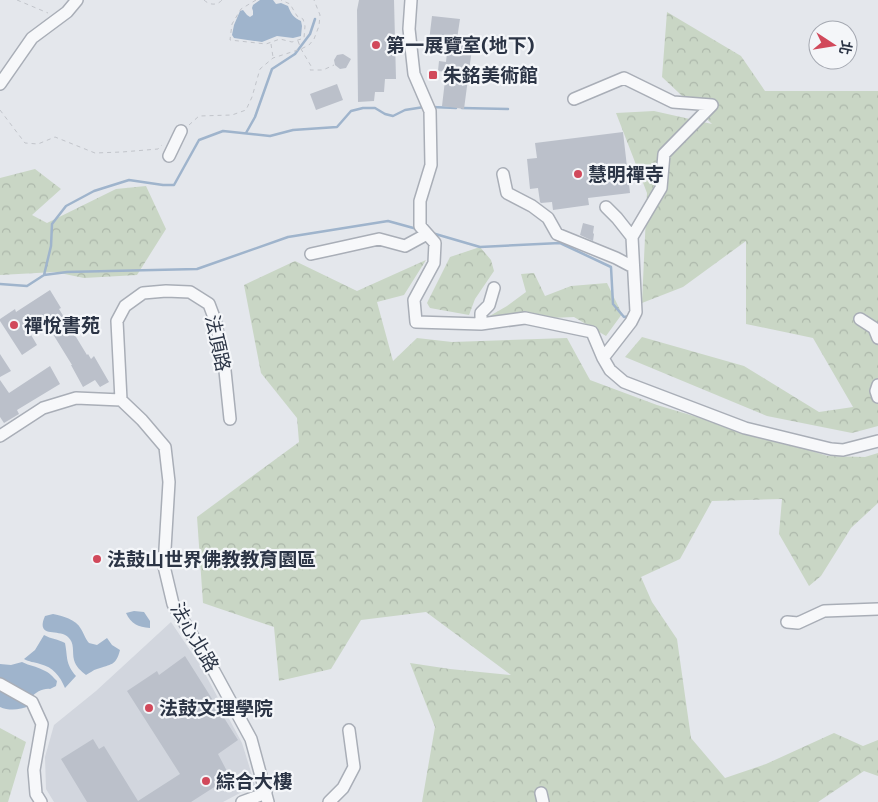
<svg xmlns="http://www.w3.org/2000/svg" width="878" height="802" viewBox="0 0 878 802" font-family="Commissioner,'Noto Sans TC',sans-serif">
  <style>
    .built { fill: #d2d6de }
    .forest { fill: url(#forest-crowns) }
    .water { fill: #9fb4cc }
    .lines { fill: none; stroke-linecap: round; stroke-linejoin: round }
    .stream { stroke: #9fb4cc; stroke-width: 2.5 }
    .building { fill: #bbc0ca }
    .minor-casing { stroke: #a9aeb7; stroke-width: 14 }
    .path { stroke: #c2c5cb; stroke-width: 1; stroke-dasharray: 4 4; stroke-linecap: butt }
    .minor { stroke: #f7f8fa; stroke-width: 11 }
    .poi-dot { fill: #d1495b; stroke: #f4f6f9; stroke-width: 2 }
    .labels { text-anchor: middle; stroke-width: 4.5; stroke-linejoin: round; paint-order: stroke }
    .poi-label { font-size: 19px; font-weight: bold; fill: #2b3445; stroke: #f4f6f9; text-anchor: start }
    .street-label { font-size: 19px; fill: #2b3445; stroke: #f4f6f9 }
  </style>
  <defs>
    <pattern id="forest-crowns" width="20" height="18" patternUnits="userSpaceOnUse" patternTransform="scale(1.25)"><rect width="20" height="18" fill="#c9d6c5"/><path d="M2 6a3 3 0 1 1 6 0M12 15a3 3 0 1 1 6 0" fill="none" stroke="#adb8ab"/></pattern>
  </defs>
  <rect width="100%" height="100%" fill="#e4e7ec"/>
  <path class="built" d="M171,622l31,46 40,75 13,42 -32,17h-169l-8,-13 -1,-32 9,-32 42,-34z"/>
  <path class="forest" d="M667,12l74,44 24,35h113v335l-26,7 -85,-17 -142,-59 17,-20 102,29 75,46 34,-5 -40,-69 -67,-14v-83l-63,46 -41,16 5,-110 -31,-80 38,-2 58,13 -50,-47z
    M35,169l26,20 -29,26 15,8 69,-34 30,-3 20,43 -29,46 -53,3 -29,-6 -55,3v-97z
    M480,247l11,13 3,11 -19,28 -6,16 -39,-7 -3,-5 23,-46z
    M426,260l-22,35 -27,7 16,59 24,-23 35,4 115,-4 23,42 67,25 171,51 37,1 13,-4v50l-27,25 -30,48 -12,10 -30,-52 3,-35 -70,2 -32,58 -39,18 11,25 25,37 14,99 34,40 41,-14 68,-31 29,13 15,-6v36l-14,-5 -46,31h-396l13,-75 -25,-64 40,6 61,6 -85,-63 -65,8 -30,49 -52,12 -5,-54 -71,-24 -6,-86 102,-75 -2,-24 -36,-45 -17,-88 51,-24 62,30z
    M534,273l11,23 26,-10 36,-3 15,31 -16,22 -32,-19 -93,4 26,-15 19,-14 -5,-18z
    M0,728l26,14 -18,60h-8z"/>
  <path class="water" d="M260,0h13l3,4 5,-1 7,3c3,8 6,12 13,15l1,5 -1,10 -8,2 -16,-2 -15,6 -28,-4 -2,-3 2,-10 6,-14 3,-1 4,5 3,2 3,-2v-4l-1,-3 1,-3z
    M134,611l10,1 6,9v7c-12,-1 -19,-4 -24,-15z
    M53,614c9,2 23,5 28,15 3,5 4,9 8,14l8,2 10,-7 5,7 8,5c-4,16 -9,14 -23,19 -4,1 -7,4 -11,6 -5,-4 -10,-8 -12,-15 -2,-8 1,-17 -6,-23 -9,-9 -33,2 -23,-21z
    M44,635c7,4 14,4 21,8 3,15 0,20 11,33l-11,12c-5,-12 -12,-21 -25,-24 -6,-2 -11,-2 -16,-5l11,-9z
    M22,662c8,4 14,4 21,8 6,2 10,7 14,11l-1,5 -6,3c-6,-1 -15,3 -19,9 -1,2 -1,5 -2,8 -9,4 -20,5 -29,1v-43l11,1z"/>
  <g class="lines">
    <path class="stream" d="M432,107l24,1
      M462,108l46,1
      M246,133l9,-16 17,-48 23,-15 15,-20 5,-15
      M432,233l48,14 80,-4 51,24 2,37 11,13 7,-1
      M44,275l23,-3 130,-3 91,-32 100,-16 29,8
      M0,284l27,2 17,-11 7,-29 1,-22 14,-18 28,-15 35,-11 34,5h11l25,-45 24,-9 47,5 23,-6 44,-3 14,-16 12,-3h12l10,6 8,2 12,-6 19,-3"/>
  </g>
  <path class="building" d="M359,0h35l2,79h-11l-1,13h-9l-1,9 -16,1 -1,-92z
    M432,16l28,3 -3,20 16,2 -9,68 -22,-3 4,-34 -8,-1 1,-10 7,1 2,-19 -19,-2z
    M343,54l8,5 -5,9 -6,1 -5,-4 -1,-5 3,-5z
    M337,84l6,16 -27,10 -6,-16z
    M623,132l7,61 -42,5 1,7 -36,5 -1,-8 -11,1 -1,-1 -2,-14 -8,1 -3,-30 10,-1 -2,-15z
    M583,223l11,3 -1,7 1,1 -1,7 -13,-6z
    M50,290l11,18 -2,1 28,46 1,-1 3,5 3,-3 15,26 -9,5 -5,-7 -12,7 -12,-22h1l-29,-47 -16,10 10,17 -15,10 -22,-34v-2l15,-10 1,3z
    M0,354l11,17 -11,6z
    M50,366l10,18 -43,26 2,4 -15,9 -4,-6v-37l9,13z
    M185,656l53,84 -20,14 12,23 -39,25h-104l-26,-43 32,-20 6,10 5,-3 34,55 42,-27 -53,-83 30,-20 2,4z"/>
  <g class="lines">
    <g class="minor-casing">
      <path id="minor" d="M411,0l-2,29 5,45 16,37 1,54 -11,36v25l15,17 -1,20 -20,37 2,22 65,2 44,-6 67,14 11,26 7,12 14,12 121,46 86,21 12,1 35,-9
        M0,84l32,-46 35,-26 10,-12
        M574,99l50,-21 49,24 39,3 -48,49 -3,34 -29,49 4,75 -5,10 -28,36
        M169,156l12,-25
        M503,174l4,19 25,13 16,12 9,16 59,24 17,9
        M606,207l11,11 15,19
        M311,254l68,-15 26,7 22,-12
        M860,319l14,9 4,10
        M481,324v-11l8,-8 5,-17
        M878,385l-2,6 2,6
        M121,400l21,20 23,27 4,35 -5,84 9,38 41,67 37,68 17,63
        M121,400l-4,-79 8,-15 18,-13 23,-2 24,1 19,12 6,16 9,41 6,58
        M0,436l43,-28 33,-10 45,2
        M787,622l11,1 26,-12 54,-2
        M0,684l32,18 10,22 -8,46 2,24 5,8
        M541,793l2,9
        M242,802l24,-9
        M329,802l14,-14 11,-21 -5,-37"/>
    </g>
    <path class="path" d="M17,0l31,13
      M204,0c5,5 13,6 18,0
      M256,0l-15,9 -9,15 -2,16 36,4 14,-5 12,3 12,-4 1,-12 -2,-7 -6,-3 -7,-12 -9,-4
      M298,41l3,8 10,17 -1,4h13l11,-5
      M271,44l2,13
      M0,110l25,33 13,1 17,-7 40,16 27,-1 36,-3 4,-4
      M189,125l10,-9 33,-1 14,-5 6,-13 8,-28 13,-11 28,-9 8,-4 5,-6 5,-13 1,-11 -6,-15"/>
    <use href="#minor" class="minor"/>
  </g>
  <g class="poi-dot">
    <circle cx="376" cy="45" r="5"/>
    <rect x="428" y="70" width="10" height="10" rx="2.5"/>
    <circle cx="578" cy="174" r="5"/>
    <circle cx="14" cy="325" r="5"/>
    <circle cx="97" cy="559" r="5"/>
    <circle cx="149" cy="708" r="5"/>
    <circle cx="206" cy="781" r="5"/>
  </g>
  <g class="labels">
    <g class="poi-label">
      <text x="386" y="52">第一展覽室(地下)</text>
      <text x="443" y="82">朱銘美術館</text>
      <text x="588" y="181">慧明禪寺</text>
      <text x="24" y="332">禪悅書苑</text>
      <text x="107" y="566">法鼓山世界佛教教育園區</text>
      <text x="159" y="715">法鼓文理學院</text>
      <text x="216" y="788">綜合大樓</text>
    </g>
    <g class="street-label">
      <text transform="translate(218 343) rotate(78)" y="7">法頂路</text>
      <text transform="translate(195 637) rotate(60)" y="7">法心北路</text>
    </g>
  </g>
  <g transform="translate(833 45) rotate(102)"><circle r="24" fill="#f4f6f9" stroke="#a4a8b1"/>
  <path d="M0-4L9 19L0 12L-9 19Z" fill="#d1495b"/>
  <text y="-8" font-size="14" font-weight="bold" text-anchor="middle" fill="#2b3445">北</text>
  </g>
</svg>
